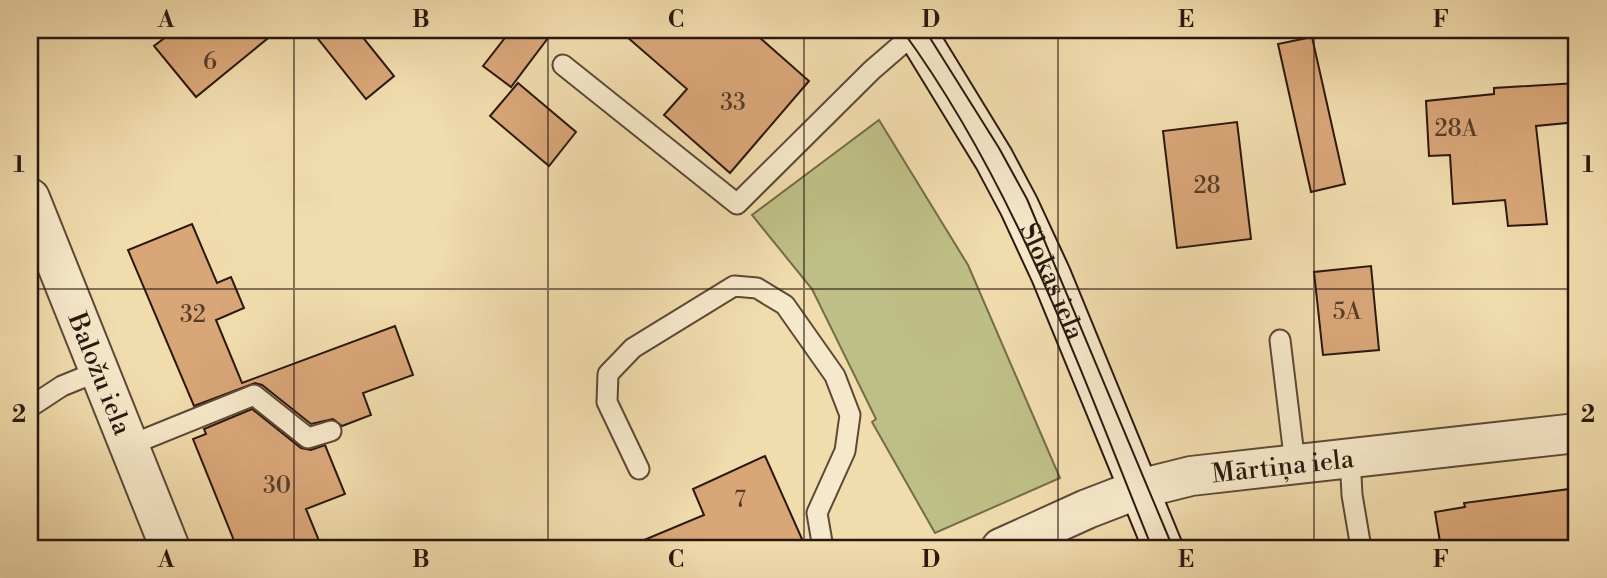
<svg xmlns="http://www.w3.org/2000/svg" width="1607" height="578" viewBox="0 0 1607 578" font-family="'Libre Bodoni',serif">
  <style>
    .green { fill: #bebf86; stroke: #746c4a; stroke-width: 2 }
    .building { fill: #d9a678; stroke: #2a180e; stroke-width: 2 }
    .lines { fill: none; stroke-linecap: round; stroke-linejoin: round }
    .service-casing { stroke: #5c4936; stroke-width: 23 }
    .minor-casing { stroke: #5c4936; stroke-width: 42 }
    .secondary-casing { stroke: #2a180e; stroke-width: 42 }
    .service { stroke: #f6e8ca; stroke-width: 19 }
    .minor { stroke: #f6e8ca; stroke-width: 38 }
    .secondary { stroke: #f6e8ca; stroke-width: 38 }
    .tram { stroke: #2a180e; stroke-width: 2 }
    .grid { fill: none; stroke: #2a180e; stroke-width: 2; stroke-opacity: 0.55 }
    .labels { text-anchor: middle; stroke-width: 5; stroke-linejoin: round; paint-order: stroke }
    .number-label { font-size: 23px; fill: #563c28 }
    .street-label { font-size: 26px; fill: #2a180e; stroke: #f6e8ca }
    .neatline { fill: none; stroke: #2a180e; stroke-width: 2.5 }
    .grid-label { font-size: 23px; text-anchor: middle; font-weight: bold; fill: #2a180e }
  </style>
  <rect width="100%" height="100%" fill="#f1dcad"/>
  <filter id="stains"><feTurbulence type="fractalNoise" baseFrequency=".00286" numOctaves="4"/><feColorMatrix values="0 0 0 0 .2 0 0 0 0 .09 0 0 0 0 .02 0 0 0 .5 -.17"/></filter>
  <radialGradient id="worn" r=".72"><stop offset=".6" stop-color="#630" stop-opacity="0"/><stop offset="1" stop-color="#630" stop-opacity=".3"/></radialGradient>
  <path class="green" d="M879,120l89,145 92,213 -125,55 -63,-111 4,-3 -64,-130 -60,-74z"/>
  <path class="building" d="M175,30h103l-82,67 -42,-51z
    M311,30h46l37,46 -28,23z
    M511,30h43l-43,57 -28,-21z
    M619,30h132l58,51 -79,92 -66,-58 23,-26z
    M1312,37l33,147 -34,8 -33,-148z
    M518,83l58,49 -27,34 -59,-50z
    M1577,83v39l-41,4 11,98 -39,2 -3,-26 -52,4 -3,-49 -21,1 -3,-55 68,-7v-6z
    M1237,122l14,117 -74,9 -14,-117z
    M192,224l25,59 14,-6 13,31 -28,12 26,63 153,-57 18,49 -50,18 8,22 -29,11 -9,-7 -22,5 -49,-39 -7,-2 -61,23 -66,-156z
    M1371,266l8,84 -56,5 -9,-83z
    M252,409l49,39 10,2 14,-5 20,49 -39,15 16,39h-85l-44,-109 13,-5 -2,-5z
    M765,456l41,92h-181l79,-33 -11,-26z
    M1577,488v60h-136l-6,-36 30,-5 -1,-4z"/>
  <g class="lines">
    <g class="service-casing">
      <path id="service" d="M563,65l174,139 135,-134 44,-38
        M1280,340l15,124
        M30,407l32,-21 37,-15
        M128,446l126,-51 54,43 23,-7
        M1350,457l2,38 9,53
        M639,469l-32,-67 1,-28 25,-26 101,-62 23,2 28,17 50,71 15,39 -5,36 -28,62 6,35"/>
    </g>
    <g class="minor-casing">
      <g id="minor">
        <path id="s1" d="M30,198l140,350"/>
        <path id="s2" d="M1001,548l86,-39 52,-20 52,-13 386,-43"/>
      </g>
    </g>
    <g class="secondary-casing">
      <g id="secondary">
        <path id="s3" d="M915,30l79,129 25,47 32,69 112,273"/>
      </g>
    </g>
    <use href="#service" class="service"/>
    <use href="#minor" class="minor"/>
    <use href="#secondary" class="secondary"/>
    <path class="tram" d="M902,30c113,154 179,342 250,518
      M925,30l74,118 28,51 146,349"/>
  </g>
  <path class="grid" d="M294,30v518M548,30v518M804,30v518M1058,30v518M1314,30v518M30,289h1547"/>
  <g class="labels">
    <g class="number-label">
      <text x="210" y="69">6</text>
      <text x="733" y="110">33</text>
      <text x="1456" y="136">28A</text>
      <text x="1207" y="193">28</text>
      <text x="1347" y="319">5A</text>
      <text x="193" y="322">32</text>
      <text x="277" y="493">30</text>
      <text x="740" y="507">7</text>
    </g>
    <g class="street-label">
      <text dy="9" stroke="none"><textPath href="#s3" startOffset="287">Slokas iela</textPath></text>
      <text dy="9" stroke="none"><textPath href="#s1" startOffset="189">Baložu iela</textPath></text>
      <text dy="9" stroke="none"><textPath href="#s2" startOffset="296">Mārtiņa iela</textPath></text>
    </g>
  </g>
  <rect width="1607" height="578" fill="none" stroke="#f1dcad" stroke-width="77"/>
  <rect x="38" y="38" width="1530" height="502" class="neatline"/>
  <g class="grid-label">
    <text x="166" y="27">A</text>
    <text x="421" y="27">B</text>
    <text x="676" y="27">C</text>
    <text x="931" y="27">D</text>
    <text x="1186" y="27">E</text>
    <text x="1441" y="27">F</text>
    <text x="19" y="172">1</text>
    <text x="1588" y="172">1</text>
    <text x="19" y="422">2</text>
    <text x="1588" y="422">2</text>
    <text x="166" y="567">A</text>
    <text x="421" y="567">B</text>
    <text x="676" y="567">C</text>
    <text x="931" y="567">D</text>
    <text x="1186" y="567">E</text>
    <text x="1441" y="567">F</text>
  </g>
  <rect width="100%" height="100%" filter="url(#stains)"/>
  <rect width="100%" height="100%" fill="url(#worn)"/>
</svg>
